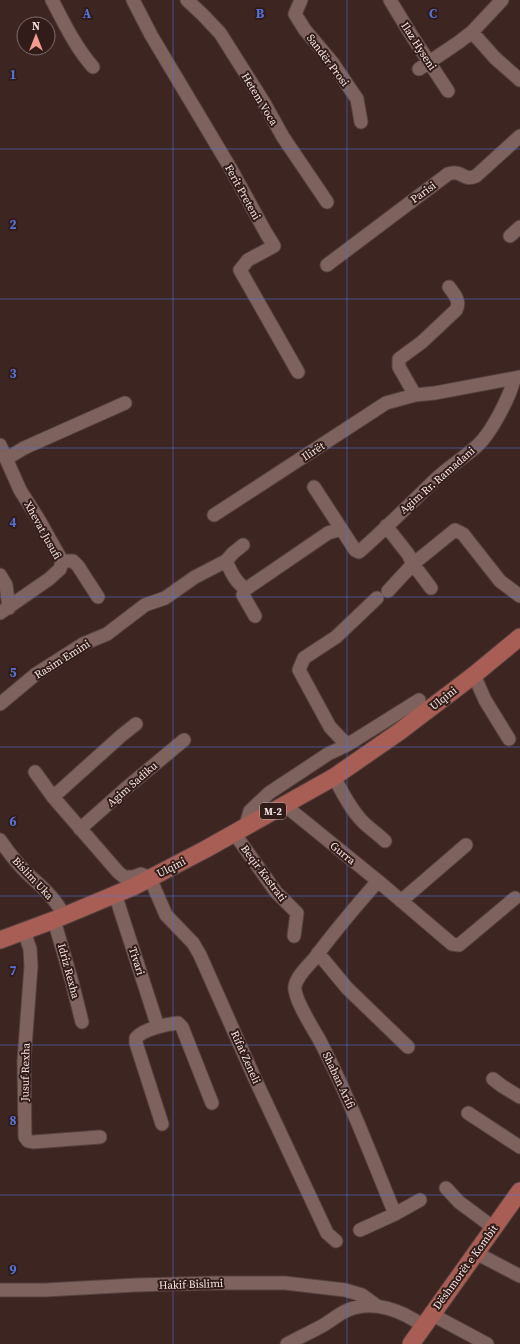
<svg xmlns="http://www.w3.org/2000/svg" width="520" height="1344" viewBox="0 0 520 1344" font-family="'Source Serif 4',serif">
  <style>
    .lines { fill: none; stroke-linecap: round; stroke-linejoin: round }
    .minor-casing { stroke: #56423f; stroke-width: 15 }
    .major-casing { stroke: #56423f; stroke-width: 19 }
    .minor { stroke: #7e625e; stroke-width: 13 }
    .major { stroke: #a95e55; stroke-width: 17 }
    .grid { fill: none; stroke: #5374db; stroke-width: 1; stroke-opacity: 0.55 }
    .labels { text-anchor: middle; stroke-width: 4; stroke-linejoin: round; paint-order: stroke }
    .shield { fill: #321c19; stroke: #bba9a6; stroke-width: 1 }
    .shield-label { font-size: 10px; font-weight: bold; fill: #f6e6e3 }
    .street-label { font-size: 11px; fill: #f6e6e3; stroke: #321c19 }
    .grid-label { font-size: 13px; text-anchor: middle; font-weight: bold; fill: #5374db; stroke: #321c19; stroke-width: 4; stroke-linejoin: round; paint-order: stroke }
  </style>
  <rect width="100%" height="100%" fill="#3d2522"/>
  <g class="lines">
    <g class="minor-casing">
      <path id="minor" d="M52,0c12,23 24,48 41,67
        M133,0l18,35 80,134 35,64 8,13 -26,14 -8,10 58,102
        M187,0l16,15 17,18 43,68 20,36 44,65
        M301,0l-6,14 10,16 27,32 25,37 4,23
        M390,0l20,33 38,58
        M472,32l23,26 25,22
        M419,69l40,-27 13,-10 30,-32
        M510,236l10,-9
        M327,265l121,-91c15,-5 15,8 28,2l44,-40
        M415,395l-16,-28v-8l23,-17 34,-32c5,-9 -2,-16 -7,-23
        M0,445l20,45 19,30 23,41 -2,8 -11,10 -49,34
        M6,459l18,-11 101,-45
        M314,487l41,63 4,2c26,-23 51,-48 76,-72 13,-13 29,-22 43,-35 13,-12 32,-48 36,-66
        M214,515l172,-112 29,-8 20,-2 85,-16
        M386,526l22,28 5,10 18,24
        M62,561h11l5,5 20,31
        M226,561l7,-8 10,-8
        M0,575l6,10 3,23
        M246,589l-3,6 12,21
        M388,591l25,-27 42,-34 8,4 37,47 20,15
        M377,598l-41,39 -32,21 -5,12 31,57 17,18 72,-45
        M474,675l11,25 24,39
        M0,704l36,-30 47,-30 24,-10 38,-29 20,-7 30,-21 31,-16c5,11 10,22 20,28l82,-56 13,-4
        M35,772l18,25 65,75 6,5h9l8,-3 9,4 16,37 27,28 7,12 55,124 72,154 9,8
        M334,777c8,15 17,33 29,45 7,7 15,12 22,19
        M53,797l69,-62 14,-11
        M286,804l7,8 85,69 74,63 7,1 56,-47
        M248,825l-1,-4 3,-10 19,-18 59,-39 19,-9
        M80,829l45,-40 59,-49
        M234,833l42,59 21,21 -3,23
        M0,840c9,13 18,25 30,36 13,12 26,23 34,40
        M378,881c-22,25 -44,51 -64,78 -7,8 -17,17 -19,27 -2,12 19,44 25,55 29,56 51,115 75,173
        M115,894l43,133
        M401,901l65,-56
        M54,920l18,62 10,40
        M24,931l6,18 1,17 -7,95 1,76 3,4 5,1 67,-5
        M318,953l29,35 61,59
        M493,1079l9,7 18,11
        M468,1113l52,34
        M162,1124l-26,-81v-5c8,-9 30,-14 42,-15l4,4 30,76
        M446,1188l13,14 35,26
        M360,1230l35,-16 25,-14
        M476,1253l44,23
        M0,1290h45l91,-5 79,-2h70l60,7 17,5 15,11
        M431,1314l56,30
        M287,1344c11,-6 22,-11 33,-17 10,-5 18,-13 28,-17 25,-11 55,1 75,16"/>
    </g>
    <g class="major-casing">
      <path id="major" d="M0,940l54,-20 79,-33 73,-38 128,-72 65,-45 75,-57 46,-38
        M411,1344l109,-153"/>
    </g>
    <use href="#minor" class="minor"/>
    <use href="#major" class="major"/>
  </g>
  <path class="grid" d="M173,0v1344M347,0v1344M0,149h520M0,299h520M0,448h520M0,597h520M0,747h520M0,896h520M0,1045h520M0,1195h520"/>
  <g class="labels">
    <rect class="shield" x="260" y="803" width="26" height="16" rx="3"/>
    <g class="shield-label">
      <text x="273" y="815">M-2</text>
    </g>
    <g class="street-label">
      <text transform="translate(419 46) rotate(57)" y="4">Ilaz Hyseni</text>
      <text transform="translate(328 60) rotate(53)" y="4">Sandër Prosi</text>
      <text transform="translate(260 99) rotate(59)" y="4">Hetem Voca</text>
      <text transform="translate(243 192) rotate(61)" y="4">Ferit Preteni</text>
      <text transform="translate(423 192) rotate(-36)" y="4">Parisi</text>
      <text transform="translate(313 451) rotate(-33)" y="4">Ilirët</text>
      <text transform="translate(437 480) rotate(-41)" y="4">Agim Rr. Ramadani</text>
      <text transform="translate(43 530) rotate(61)" y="4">Xhevat Jusufi</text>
      <text transform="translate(62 659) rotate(-32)" y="4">Rasim Emini</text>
      <text transform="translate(443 698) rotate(-38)" y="4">Ulqini</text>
      <text transform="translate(132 784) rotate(-41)" y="4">Agim Sadiku</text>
      <text transform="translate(343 853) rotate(39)" y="4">Gurra</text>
      <text transform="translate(171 867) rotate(-27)" y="4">Ulqini</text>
      <text transform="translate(264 873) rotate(53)" y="4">Beqir Kastrati</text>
      <text transform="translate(33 878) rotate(47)" y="4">Bislim Uka</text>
      <text transform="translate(137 961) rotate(72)" y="4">Tivari</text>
      <text transform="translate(69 971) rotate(75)" y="4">Idriz Rexha</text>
      <text transform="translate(246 1057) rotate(66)" y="4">Rifat Zeneli</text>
      <text transform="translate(25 1072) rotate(-89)" y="4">Jusuf Rexha</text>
      <text transform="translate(339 1080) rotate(65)" y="4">Shaban Arifi</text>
      <text transform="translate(465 1267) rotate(-54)" y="4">Dëshmorët e Kombit</text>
      <text transform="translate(191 1284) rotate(-2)" y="4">Hakif Bislimi</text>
    </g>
  </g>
  <g class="grid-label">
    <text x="87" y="18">A</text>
    <text x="260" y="18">B</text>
    <text x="433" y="18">C</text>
    <text x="13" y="79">1</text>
    <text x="13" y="229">2</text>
    <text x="13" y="378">3</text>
    <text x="13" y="527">4</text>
    <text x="13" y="677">5</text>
    <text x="13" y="826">6</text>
    <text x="13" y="975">7</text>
    <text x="13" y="1125">8</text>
    <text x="13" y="1274">9</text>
  </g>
  <g transform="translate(36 36)"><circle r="19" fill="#321c19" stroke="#806d6a"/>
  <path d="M0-3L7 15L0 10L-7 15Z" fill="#f59c91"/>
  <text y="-6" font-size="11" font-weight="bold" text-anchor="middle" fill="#f6e6e3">N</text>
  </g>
</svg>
